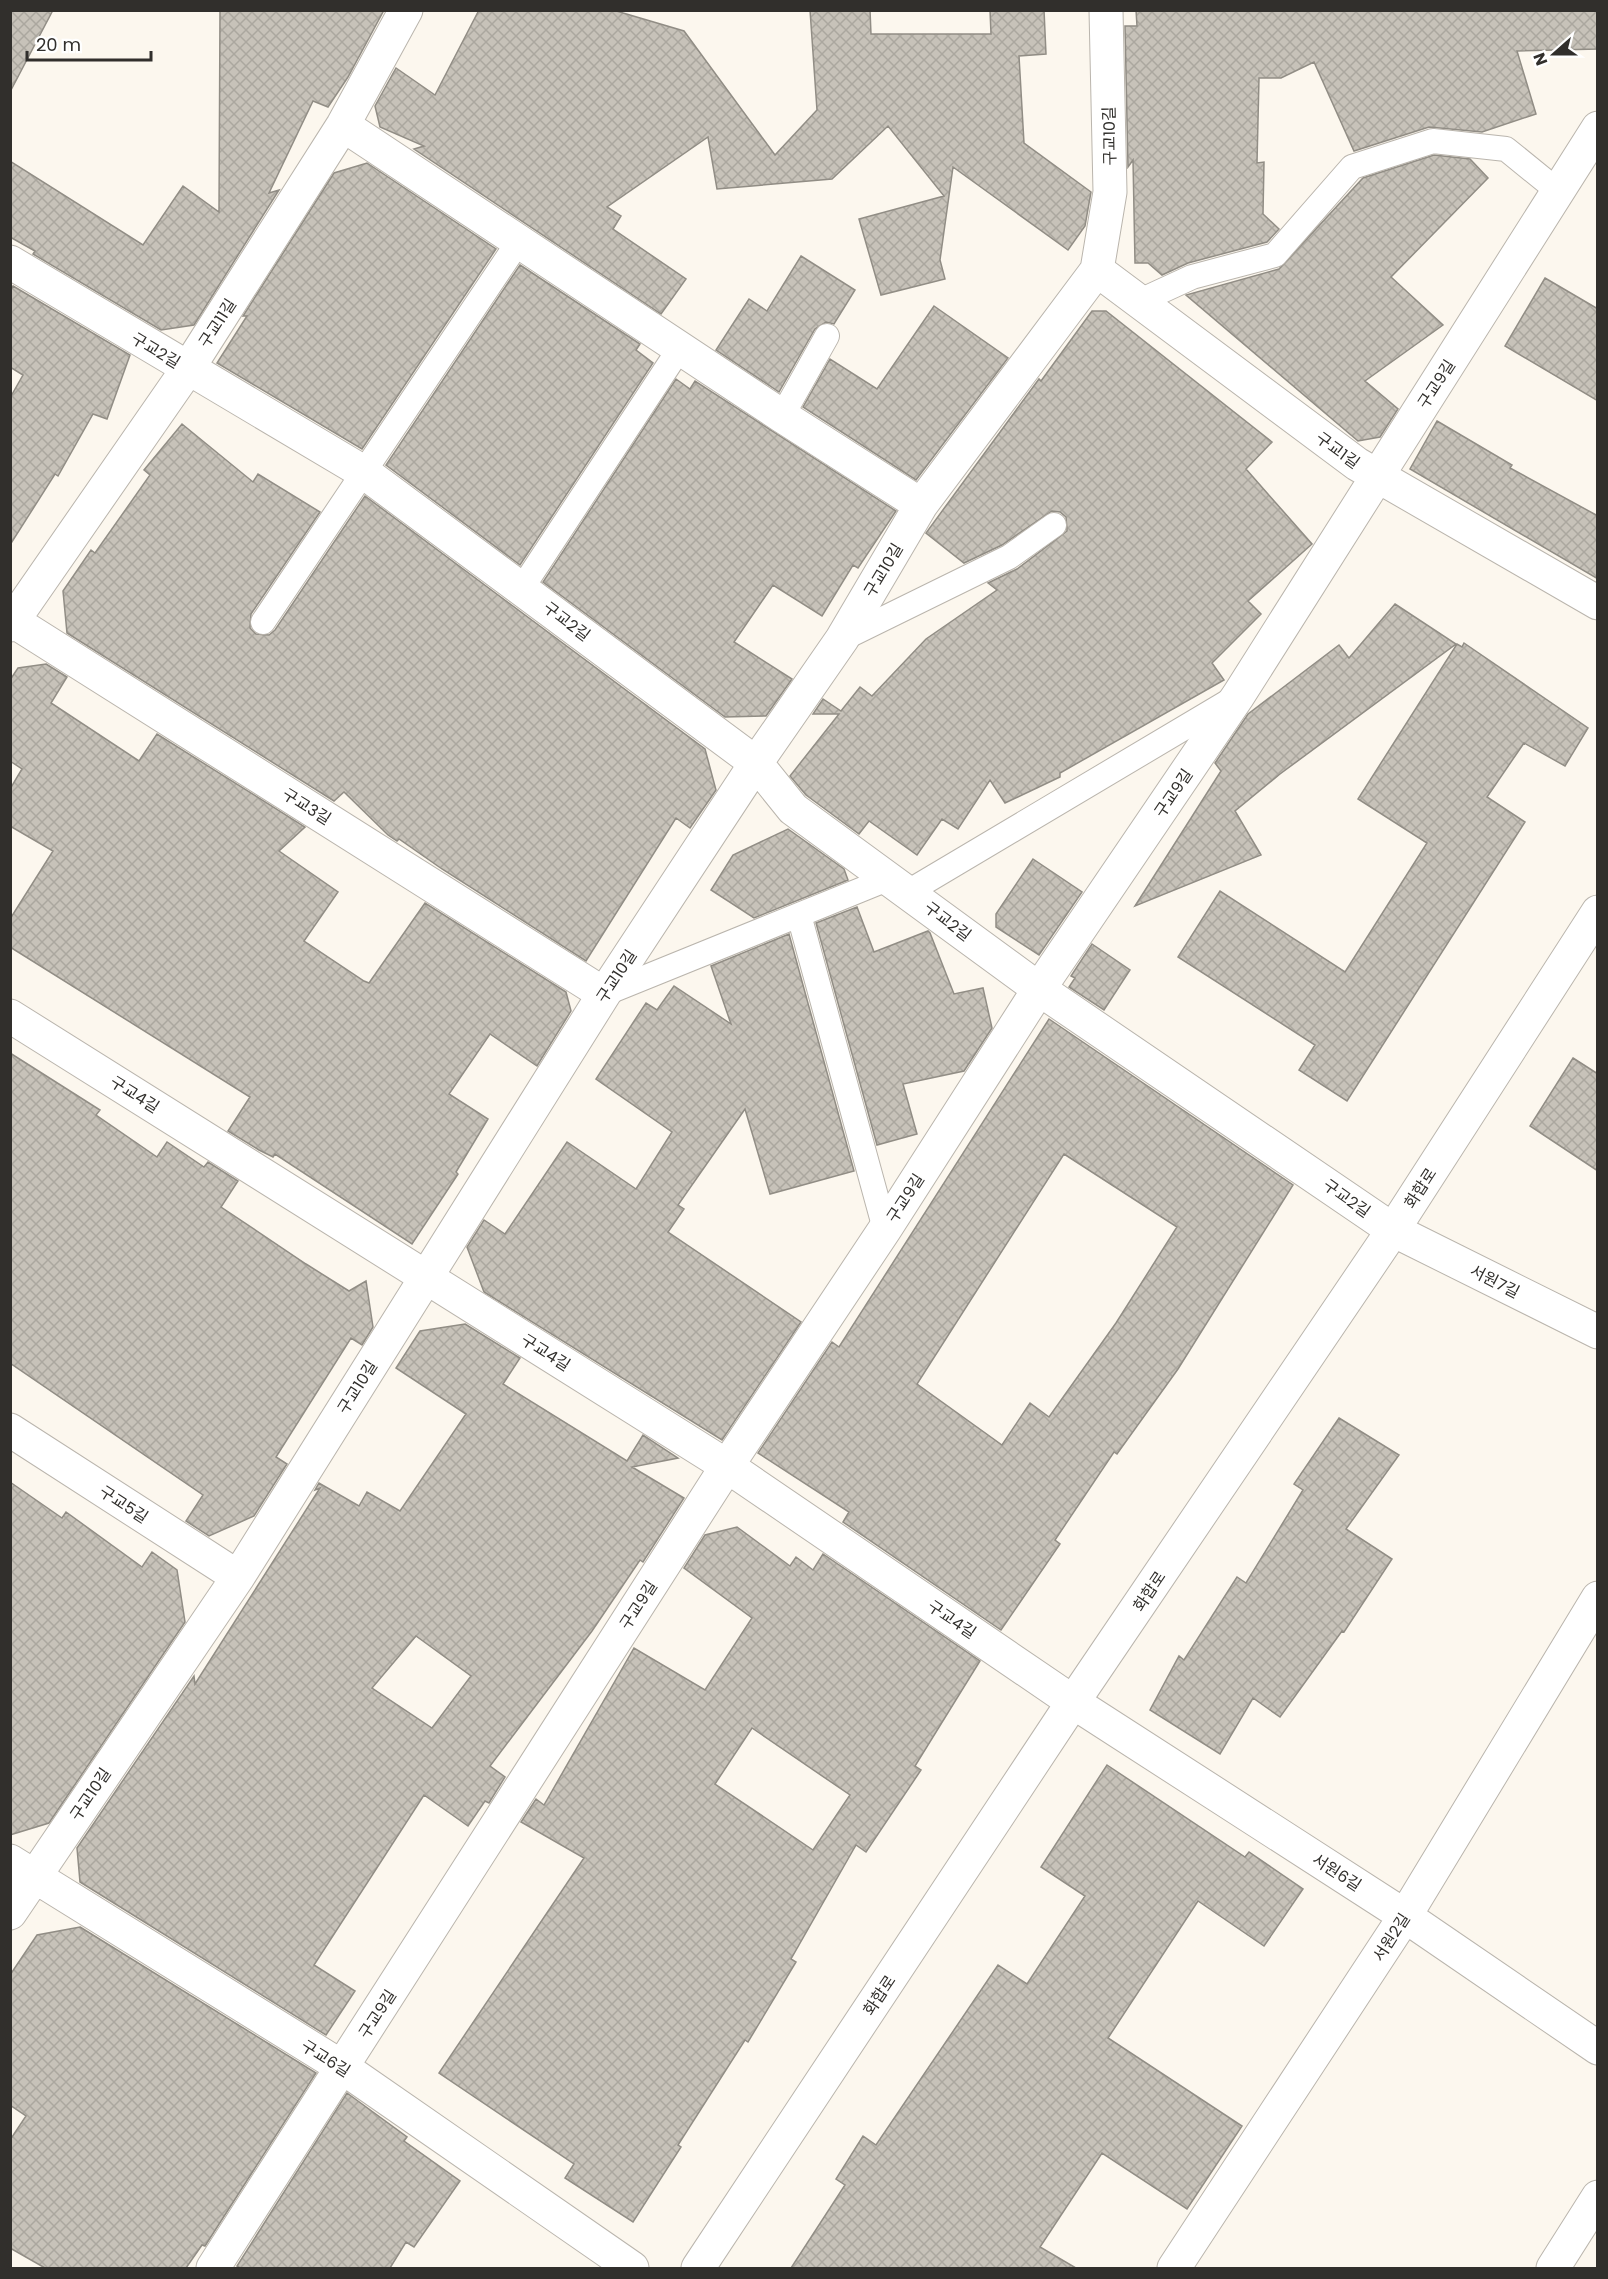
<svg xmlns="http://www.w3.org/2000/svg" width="1608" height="2279" viewBox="0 0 1608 2279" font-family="Poppins,'Noto Sans KR',sans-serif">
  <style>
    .building { fill: url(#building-cross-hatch); stroke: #918d85; stroke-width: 1.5; fill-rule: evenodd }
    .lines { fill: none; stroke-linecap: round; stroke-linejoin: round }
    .service-casing { stroke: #bab5ad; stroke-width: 26 }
    .minor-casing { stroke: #bab5ad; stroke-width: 35 }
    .secondary-casing { stroke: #bab5ad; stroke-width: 35 }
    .service { stroke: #fff; stroke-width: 24 }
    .minor { stroke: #fff; stroke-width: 33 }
    .secondary { stroke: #fff; stroke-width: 33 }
    .labels { text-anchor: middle; stroke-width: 5; stroke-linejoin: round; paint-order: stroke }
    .street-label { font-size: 16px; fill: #312f2c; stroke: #fff }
  </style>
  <defs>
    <pattern id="building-cross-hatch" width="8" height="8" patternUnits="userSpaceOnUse" patternTransform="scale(1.5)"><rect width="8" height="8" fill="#c7c2b9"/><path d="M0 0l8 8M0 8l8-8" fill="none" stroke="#aba79f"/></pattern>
  </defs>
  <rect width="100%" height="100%" fill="#fcf7ee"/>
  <path class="building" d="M10,10h43l-43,82z
    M220,10h164l-36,67 -20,30 -15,-6 -44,92 10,-3 -85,135 -33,5 -128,-76 2,-3 -25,-14v-76l133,84 40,-59 36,26z
    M479,10h134l71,21 91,124 42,-45 -7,-100h60l1,24h120l-1,-24h54l2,44 -27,2 5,87 67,49 -6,34 -17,24 -115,-83 -13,93 5,19 -64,16 -22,-76 85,-23 -56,-70 -56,53 -115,10 -9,-52 -101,70 14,9 -8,13 73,50 -25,35 -247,-165 10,-3 -44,-19 -5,-21 21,-38 39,27z
    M1136,10h462v39l-81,2 19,63 -54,18 -53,-5 -75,24 -40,-89 -33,16h-22l-2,85 7,-1 -1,52 16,15 -12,13 -79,21 -26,12 -14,-12h-13l-2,-103 -5,7 -3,-141h12z
    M1434,155l36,4 18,19 -97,99 52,48 -78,56 33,28 -18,28 -22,4 -172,-146 93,-26 84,-91z
    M367,163l129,86 -134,200 -145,-86 30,-47h-4l91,-143z
    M801,256l54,34 -21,34 -8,-2 -11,7 -36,63 -63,-42 33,-51 18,12z
    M520,265l120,79 -4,6 17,13 -133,202 -134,-100z
    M1545,278l53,31v92l-93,-55z
    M13,286l117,69 -23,64 -14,-5 -35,62 -3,-2 -45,71v-147l13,-23 -13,-8v-76z
    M934,306l74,52 -92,122 -113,-73 27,-48 47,30z
    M1092,311h14l166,131 -26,27 66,75 -64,57 13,13 -49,49 12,17 -164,93v4l-55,26 -15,-23 -32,49 -16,-10 -25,36 -48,-34 -10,13 -53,-39 -16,-19 49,-62h-26l10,-15 18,12 19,-24 12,9 54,-57 71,-49 -9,-7 29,-14 50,-38 -1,-14 -6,-5 -8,-1 -50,34 -38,18 -38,-30 113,-154 2,2z
    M676,379l14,10 5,-8 201,130 -38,57 -5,-3 -31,51 -49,-31 -39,57 58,37 -26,37 -41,1 -182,-135z
    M1437,421l75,44 -2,3 88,48v63l-188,-110z
    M182,424l71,58 5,-8 62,38 -69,102 -1,14 6,6 13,1 6,-5 90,-134 340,253 11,41 -26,38 -14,-10 -90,143 -144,-92 -43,-30 -2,2 -9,-6 -44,-43 -10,9 -267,-168 -4,-42 28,-41 4,3 55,-78 -6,-5z
    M1395,604l61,40 -176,130 -45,37 26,44 -126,51 86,-135 -6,-8 33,-49 91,-69 10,13z
    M1464,643l124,85 -23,38 -41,-23 -37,54 38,25 -178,279 -48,-31 16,-25 -137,-88 42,-66 125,81 82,-129 -69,-44 99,-155 5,3z
    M46,664l21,13 -16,26 88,58 18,-27 148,93 -26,24 59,41 -34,49 60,40 5,2 56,-80 141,89 5,19 -34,55 -47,-32 -41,60 39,25 -32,53 2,2 -46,70 -137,-90 -2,3 -14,-7 -31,-19 22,-34 -240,-150v-28l43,-68 -43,-25v-37l12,-20 -12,-8v-81l8,-12z
    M788,829l56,40 4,11 -94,38 -43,-28 22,-35z
    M1033,859l49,33 -43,63 -43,-28v-13z
    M857,907l17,45 54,-21 2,2 24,61 29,-6 9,40 -28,43 -61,13 14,50 -40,11 -61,-222z
    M789,934l65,237 -84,23 -25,-85 -67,96 6,4 -16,23 133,90 -79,118 -238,-148 -17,-45 17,-27 21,14 62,-92 69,47 36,-57 -76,-53 50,-76 11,7 17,-24 57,38 -20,-58z
    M1092,944l38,26 -26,40 -35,-23 6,-9 -4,-2z
    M1049,1019l244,166 -115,184 -61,85 -3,-2 -59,88 5,4 -59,86 -158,-108 6,-10 -91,-59 74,-111 7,5zM1064,1154l113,73 -61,96 -67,94 -19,-14 -28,42 -85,-61z
    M10,1053l90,57 -4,5 61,42 10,-15 37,25 4,-5 30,19 -17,26 85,57 43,27 17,-10 7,46 -11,18 -11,-7 -75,119 11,7 -33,52 -45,20 -23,-15 17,-26 -193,-132z
    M1573,1058l25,16v97l-68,-45z
    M465,1324l55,34 -17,26 124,77 16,-26 35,23 -46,9 52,31 -41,64 -3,-2 -48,71 -102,135 15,11 -16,26 -4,-2 -17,25 -44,-31 -110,170 41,26 -29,44 -246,-153 -3,-34 117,-172 1,8 125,-196 -5,2 4,-7 40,23 8,-14 33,19 66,-97 -70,-46 24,-37zM416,1636l55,40 -39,52 -60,-40z
    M1339,1418l60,37 -53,74 46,30 -48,73 -2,-1 -62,86 -27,-19 -33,56 -70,-44 29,-54 5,4 53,-83 9,6 57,-93 -9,-6z
    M10,1482l52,36 4,-6 76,55 10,-15 25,18 8,52 -136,201 -39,12z
    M737,1527l53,39 6,-9 17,13 10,-16 157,107 -65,105 6,4 -55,82 -10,-7 -65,114 5,3 -48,80 -3,-2 -67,105 3,2 -48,75 -68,-44 9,-14 -135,-91 145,-215 -63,-36 15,-23 8,6 90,-157 71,42 47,-72 -68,-50 21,-33zM752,1728l98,67 -37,55 -98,-66z
    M1107,1765l138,92 4,-5 54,37 -39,57 -66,-45 -90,137 134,88 -55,83 -85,-56 -62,94 36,21h-285l54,-83 -9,-6 27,-43 13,9 122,-180 29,19 58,-88 -44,-29z
    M80,1927l236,146 -111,173 -3,-1 -16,23h-141l-35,-20v-108l16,-24 -16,-11v-130l27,-40z
    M347,2093l60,44 -3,4 56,40 -46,66 -8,-5 -16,26h-150l-3,-2z"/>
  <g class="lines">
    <g class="service-casing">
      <path id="service" d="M1140,301l52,-24 83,-22 77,-88 81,-26 73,8 53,43
        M782,416l45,-80
        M522,588l158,-240
        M263,622l256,-381
        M842,639l167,-82 45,-32
        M908,892l323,-192
        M799,915l86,314
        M604,994l286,-116"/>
    </g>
    <g class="minor-casing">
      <path id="minor" d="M343,125l439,291 139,89
        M10,262l355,211 391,290 37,46 246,180 354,241 205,102
        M1097,270l260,194 241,139
        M10,619l594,375
        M10,625l177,-255 156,-245 63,-115
        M10,1016l717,450 346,236 332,214 193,132
        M10,1430l228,147
        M10,1861l332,206 290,201
        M10,1913l228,-336 366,-583 152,-231 86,-124 79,-134 176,-235 13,-78 -4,-182
        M213,2268l514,-802 158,-237 154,-240 199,-293 360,-568
        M1174,2268l231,-352 193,-318
        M1553,2268l45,-71"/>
    </g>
    <g class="secondary-casing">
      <path id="secondary" d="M698,2268l375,-566 320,-472 205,-318"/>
    </g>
    <use href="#service" class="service"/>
    <use href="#minor" class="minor"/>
    <use href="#secondary" class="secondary"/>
  </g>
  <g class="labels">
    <g class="street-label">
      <text transform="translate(1109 136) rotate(-91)" y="6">구교10길</text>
      <text transform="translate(217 323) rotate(-57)" y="6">구교11길</text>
      <text transform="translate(156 350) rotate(31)" y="6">구교2길</text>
      <text transform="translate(1436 384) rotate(-57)" y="6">구교9길</text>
      <text transform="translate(1338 450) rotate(36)" y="6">구교1길</text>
      <text transform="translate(883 570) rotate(-59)" y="6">구교10길</text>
      <text transform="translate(567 621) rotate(37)" y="6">구교2길</text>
      <text transform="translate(1173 793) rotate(-56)" y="6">구교9길</text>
      <text transform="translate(307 806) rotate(32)" y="6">구교3길</text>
      <text transform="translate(948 921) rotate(37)" y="6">구교2길</text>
      <text transform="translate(616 976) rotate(-57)" y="6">구교10길</text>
      <text transform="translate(135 1094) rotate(32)" y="6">구교4길</text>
      <text transform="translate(1420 1188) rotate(-57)" y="6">화합로</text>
      <text transform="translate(905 1198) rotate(-57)" y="6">구교9길</text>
      <text transform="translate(1347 1198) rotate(35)" y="6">구교2길</text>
      <text transform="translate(1495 1281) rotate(27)" y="6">서원7길</text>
      <text transform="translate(546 1352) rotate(32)" y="6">구교4길</text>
      <text transform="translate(357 1387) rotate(-58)" y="6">구교10길</text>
      <text transform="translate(124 1504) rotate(33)" y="6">구교5길</text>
      <text transform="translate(1149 1591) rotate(-56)" y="6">화합로</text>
      <text transform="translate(638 1605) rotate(-57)" y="6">구교9길</text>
      <text transform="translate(952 1619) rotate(34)" y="6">구교4길</text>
      <text transform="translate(90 1794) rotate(-56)" y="6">구교10길</text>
      <text transform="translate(1337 1872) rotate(33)" y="6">서원6길</text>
      <text transform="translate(1391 1937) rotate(-57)" y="6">서원2길</text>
      <text transform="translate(879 1995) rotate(-56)" y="6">화합로</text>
      <text transform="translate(377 2014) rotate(-57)" y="6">구교9길</text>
      <text transform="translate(326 2058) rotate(32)" y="6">구교6길</text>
    </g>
  </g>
  <rect width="1608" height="2279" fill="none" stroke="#312f2c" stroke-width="24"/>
  <g transform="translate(1554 54) rotate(249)" stroke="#ffffff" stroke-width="4.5" paint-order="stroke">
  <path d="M0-4.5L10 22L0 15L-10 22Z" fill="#312f2c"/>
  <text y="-9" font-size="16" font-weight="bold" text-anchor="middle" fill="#312f2c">N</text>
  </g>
  <path d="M27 51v9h124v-9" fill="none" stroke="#312f2c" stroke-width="3"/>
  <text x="36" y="51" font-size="18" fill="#312f2c" stroke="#ffffff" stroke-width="4.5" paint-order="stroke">20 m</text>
</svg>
